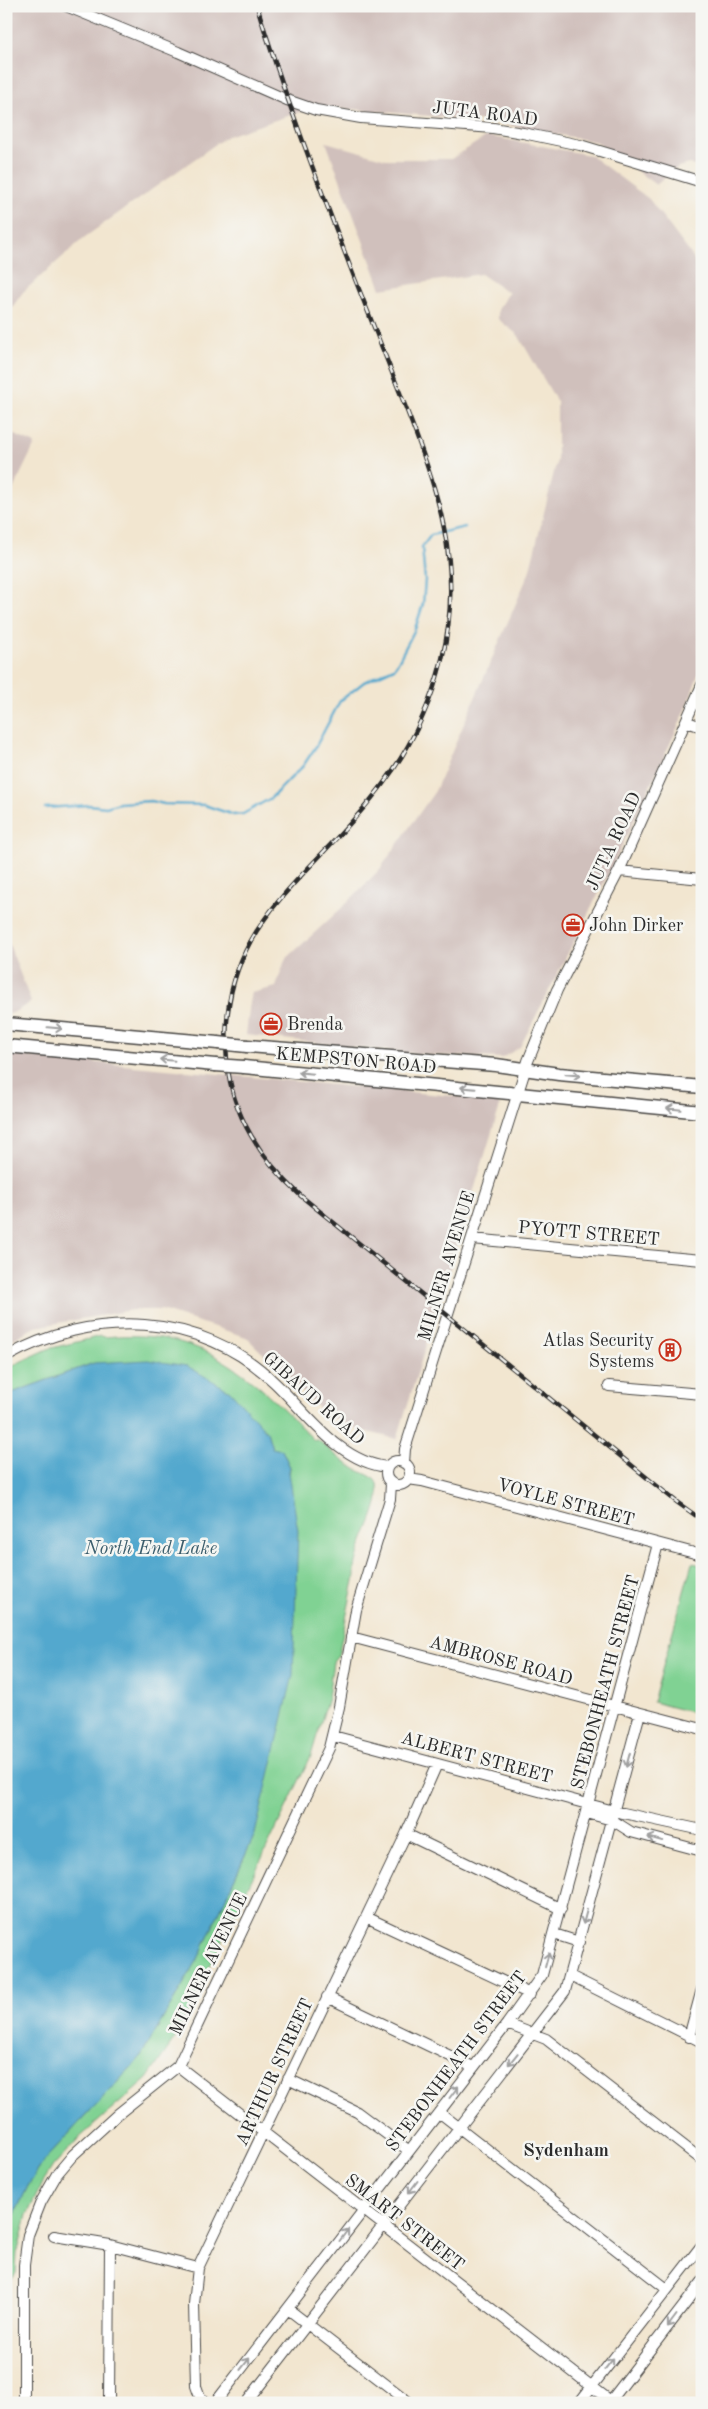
<svg xmlns="http://www.w3.org/2000/svg" width="708" height="2409" viewBox="0 0 708 2409" font-family="'Old Standard TT',serif">
  <style>
    .industrial { fill: #d0c0bc }
    .green { fill: #80d293; stroke: #567e5f }
    .water { fill: #52a8ce; stroke: #3e6a7c }
    .lines { fill: none; stroke-linecap: round; stroke-linejoin: round }
    .stream { stroke: #52a8ce; stroke-width: 2.5 }
    .minor-casing { stroke: #494744; stroke-width: 12 }
    .major-casing { stroke: #494744; stroke-width: 15 }
    .minor { stroke: #fff; stroke-width: 10 }
    .major { stroke: #fff; stroke-width: 12 }
    .rail-casing { stroke: #2b2b2b; stroke-width: 4.5 }
    .rail { stroke: #f6f6f2; stroke-width: 2.5; stroke-dasharray: 8; stroke-linecap: butt }
    .major-bridge-casing { stroke: #494744; stroke-width: 15; stroke-linecap: butt }
    .major-bridge { stroke: #fff; stroke-width: 12 }
    .oneway { stroke: #a0a0a0 }
    .labels { text-anchor: middle; stroke-width: 5; stroke-linejoin: round; paint-order: stroke }
    .street-label { font-size: 18px; fill: #2b2b2b; stroke: #f6f6f2 }
    .poi-label { font-size: 18px; fill: #2b2b2b; stroke: #f6f6f2; text-anchor: start }
    .water-label { font-size: 19px; font-style: italic; fill: #3b5d6c; stroke: #f6f6f2 }
    .neighbourhood-label { font-size: 19px; font-weight: bold; fill: #2b2b2b; stroke: #f6f6f2 }
  </style>
  <rect width="100%" height="100%" fill="#f6f6f2"/>
  <filter id="ink" filterUnits="userSpaceOnUse"><feTurbulence type="fractalNoise" baseFrequency=".02" numOctaves="2"/><feDisplacementMap in="SourceGraphic" scale="10" xChannelSelector="R" yChannelSelector="G"/><feConvolveMatrix kernelMatrix="1 2 1 2 8 2 1 2 1" color-interpolation-filters="sRGB"/></filter>
  <filter id="wash" filterUnits="userSpaceOnUse"><feTurbulence type="fractalNoise" baseFrequency=".0096" numOctaves="4" result="noise"/><feDisplacementMap in="SourceGraphic" scale="20" xChannelSelector="R" yChannelSelector="G"/><feGaussianBlur stdDeviation="1.12" result="paint"/><feColorMatrix in="noise" values="0 0 0 0 0 0 0 0 0 0 0 0 0 0 0 0 0 1.4 0 .05"/><feComposite in="paint" operator="in"/></filter>
  <g filter="url(#wash)">
    <rect width="100%" height="100%" fill="#f2e6d0"/>
    <path class="industrial" d="M6,6h696v163l-13,-5 -11,3 -22,18 -59,-43 -111,-21 -168,-15 -91,30 -142,101 -62,55 -17,24z
      M487,136l103,19 59,44 41,54 12,22v389l-18,50 -71,151 -93,182 -18,11 -70,-3 -186,-20 5,-42 25,-6 9,-27 62,-57 33,-34 55,-78 94,-218 28,-113v-58l-39,-67 -20,-16v-11l11,-15 -28,-19 -100,15 -55,-147 60,17h65z
      M6,431l29,13 -29,60z
      M6,936l25,66 -18,11h-7z
      M6,1054l489,46 5,6 -103,333 -34,-8 -37,-16 -80,-78 -85,-27h-29l-97,17 -29,16z"/>
    <path class="green" d="M101,1336l4,1c98,-10 146,38 209,103h4c14,12 27,24 43,32 5,2 11,4 14,8 15,21 -23,68 -20,96l-17,80 -5,6 -5,36 -17,58 -135,281 -29,42 -69,60 -25,27 -10,16 -16,33 -10,39 -1,19 -10,15v-55l22,-47 18,-28 93,-99 58,-98 58,-127 35,-367 -8,-16 -10,-2 -5,-17 -173,-69 -88,32v-23l5,-2v-4l37,-17z
      M692,1563l10,2v150l-49,-13z"/>
    <path class="water" d="M148,1360l39,6 43,25 37,41 5,16 10,2 8,17 -1,5 9,59 -5,144 -38,159 -58,127 -58,98 -93,99 -18,28 -22,47v-838l88,-32z"/>
    <g class="lines">
      <path class="stream" d="M45,808l44,-3 17,2 13,-4 32,-2 13,3 40,1 30,10 9,-1 28,-16 32,-32 12,-18 25,-47 24,-19 30,-14 4,-6 17,-33 8,-25 2,-24 -3,-33 9,-12 34,-8"/>
    </g>
  </g>
  <g filter="url(#ink)">
    <g class="lines">
      <g class="minor-casing">
        <path id="minor" d="M66,6l112,46 109,48 29,10 45,8 132,10 30,5 57,12 122,37
          M687,722l15,5
          M619,871l83,8
          M472,1239l230,21
          M6,1357c85,-48 195,-46 268,25 33,31 65,80 113,85
          M609,1386l93,8
          M386 1473a12 12 0 1 1 24 0a12 12 0 1 1-24 0Z
          M404,1463l1,-14 123,-388 29,-71 62,-119 83,-186
          M408,1479l14,2 280,74
          M351,1637l351,92
          M333,1736l281,75 88,19
          M587,1813l25,7 19,12 71,19
          M406,1834l155,75
          M366,1917l164,77
          M554,1934l25,8
          M570,1976l132,66
          M327,1997l146,70
          M507,2024l39,15 156,121
          M689,2037l13,-48
          M178,2066l435,337
          M288,2079l69,33 51,38
          M439,2112l228,177
          M54,2236l56,9 88,23
          M288,2309l122,94
          M24,2403v-138l4,-30 13,-33 16,-28 16,-19 45,-41 60,-48 151,-318 10,-41 17,-97 34,-111 1,-15
          M109,2403l1,-158
          M207,2403l-7,-6 -4,-11 -2,-82 4,-36 208,-434 31,-70
          M215,2403l292,-379 35,-49 116,-431
          M246,2403l319,-412 75,-278
          M579,2403l123,-158
          M609,2403l93,-121"/>
      </g>
      <g class="major-casing">
        <path id="major" d="M6,1024l212,19
          M6,1046l209,19
          M247,1046l249,19 63,9 143,13
          M244,1067l458,45"/>
      </g>
      <use href="#minor" class="minor"/>
      <use href="#major" class="major"/>
      <g class="rail-casing">
        <path id="rail" d="M257,6c28,91 62,179 96,268 17,43 34,86 51,129 33,85 61,163 38,256 -11,45 -31,88 -59,125 -72,97 -167,138 -156,277 5,55 34,98 74,135l377,307 24,17"/>
      </g>
      <use href="#rail" class="rail"/>
      <g class="major-bridge-casing">
        <path id="major-bridge" d="M218,1043l29,3
          M215,1065l29,2"/>
      </g>
      <use href="#major-bridge" class="major-bridge"/>
    </g>
    <defs><path id="oneway-shaft" d="M-6 0H5M1.5-3L5.5 0L1.5 3" fill="none" stroke-width="1.6" stroke-linecap="round" stroke-linejoin="round" transform="scale(1.25)"/></defs>
    <g class="oneway">
      <use href="#oneway-shaft" transform="translate(55 1028) rotate(5)"/>
      <use href="#oneway-shaft" transform="translate(167 1060) rotate(-175)"/>
      <use href="#oneway-shaft" transform="translate(306 1073) rotate(-175)"/>
      <use href="#oneway-shaft" transform="translate(573 1075) rotate(5)"/>
      <use href="#oneway-shaft" transform="translate(468 1088) rotate(-175)"/>
      <use href="#oneway-shaft" transform="translate(674 1109) rotate(-174)"/>
      <use href="#oneway-shaft" transform="translate(628 1760) rotate(105)"/>
      <use href="#oneway-shaft" transform="translate(655 1839) rotate(-165)"/>
      <use href="#oneway-shaft" transform="translate(585 1917) rotate(105)"/>
      <use href="#oneway-shaft" transform="translate(547 1960) rotate(-75)"/>
      <use href="#oneway-shaft" transform="translate(513 2059) rotate(129)"/>
      <use href="#oneway-shaft" transform="translate(454 2092) rotate(-53)"/>
      <use href="#oneway-shaft" transform="translate(413 2187) rotate(127)"/>
      <use href="#oneway-shaft" transform="translate(344 2235) rotate(-53)"/>
      <use href="#oneway-shaft" transform="translate(672 2321) rotate(127)"/>
      <use href="#oneway-shaft" transform="translate(245 2364) rotate(-52)"/>
      <use href="#oneway-shaft" transform="translate(609 2364) rotate(-52)"/>
    </g>
  </g>
  <defs>
    <g id="office-ring" transform="scale(1.125)"><circle r="9.5" fill="#f6f6f2" stroke="#c8321e" stroke-width="1.5"/><path d="M-6-3h4V-5.5h4V-3h4V5H-6ZM-1-4.5V-3h2v-1.5ZM-6 0V1H6V0Z" fill="#c8321e"/></g>
    <g id="building-ring" transform="scale(1.125)"><circle r="9.5" fill="#f6f6f2" stroke="#c8321e" stroke-width="1.5"/><path d="M-4-6H4V6H1V3H-1V6H-4ZM-2.5-4.3h1.7v1.8h-1.7ZM.8-4.3h1.7v1.8H.8ZM-2.5-1h1.7V.8h-1.7ZM.8-1h1.7V.8H.8Z" fill="#c8321e"/></g>
  </defs>
  <g fill-rule="evenodd">
    <use href="#office-ring" x="573" y="925"/>
    <use href="#office-ring" x="271" y="1024"/>
    <use href="#building-ring" x="670" y="1350"/>
  </g>
  <g class="labels">
    <g class="street-label">
      <text transform="translate(485 113) rotate(7)" y="6">JUTA ROAD</text>
      <text transform="translate(613 841) rotate(-65)" y="6">JUTA ROAD</text>
      <text transform="translate(356 1060) rotate(5)" y="6">KEMPSTON ROAD</text>
      <text transform="translate(589 1233) rotate(5)" y="6">PYOTT STREET</text>
      <text transform="translate(446 1266) rotate(-73)" y="6">MILNER AVENUE</text>
      <text transform="translate(314 1398) rotate(42)" y="6">GIBAUD ROAD</text>
      <text transform="translate(566 1502) rotate(15)" y="6">VOYLE STREET</text>
      <text transform="translate(501 1660) rotate(15)" y="6">AMBROSE ROAD</text>
      <text transform="translate(605 1682) rotate(-75)" y="6">STEBONHEATH STREET</text>
      <text transform="translate(477 1757) rotate(15)" y="6">ALBERT STREET</text>
      <text transform="translate(208 1964) rotate(-64)" y="6">MILNER AVENUE</text>
      <text transform="translate(456 2061) rotate(-53)" y="6">STEBONHEATH STREET</text>
      <text transform="translate(274 2072) rotate(-65)" y="6">ARTHUR STREET</text>
      <text transform="translate(405 2222) rotate(38)" y="6">SMART STREET</text>
    </g>
    <g class="poi-label">
      <text x="589" y="931">John Dirker</text>
      <text x="287" y="1030">Brenda</text>
      <text x="654" y="1346" text-anchor="end">Atlas Security<tspan x="654" dy="21">Systems</tspan></text>
    </g>
    <g class="water-label">
      <text x="151" y="1554">North End Lake</text>
    </g>
    <g class="neighbourhood-label">
      <text x="566" y="2156">Sydenham</text>
    </g>
  </g>
  <rect width="708" height="2409" fill="none" stroke="#f6f6f2" stroke-width="25"/>
</svg>
